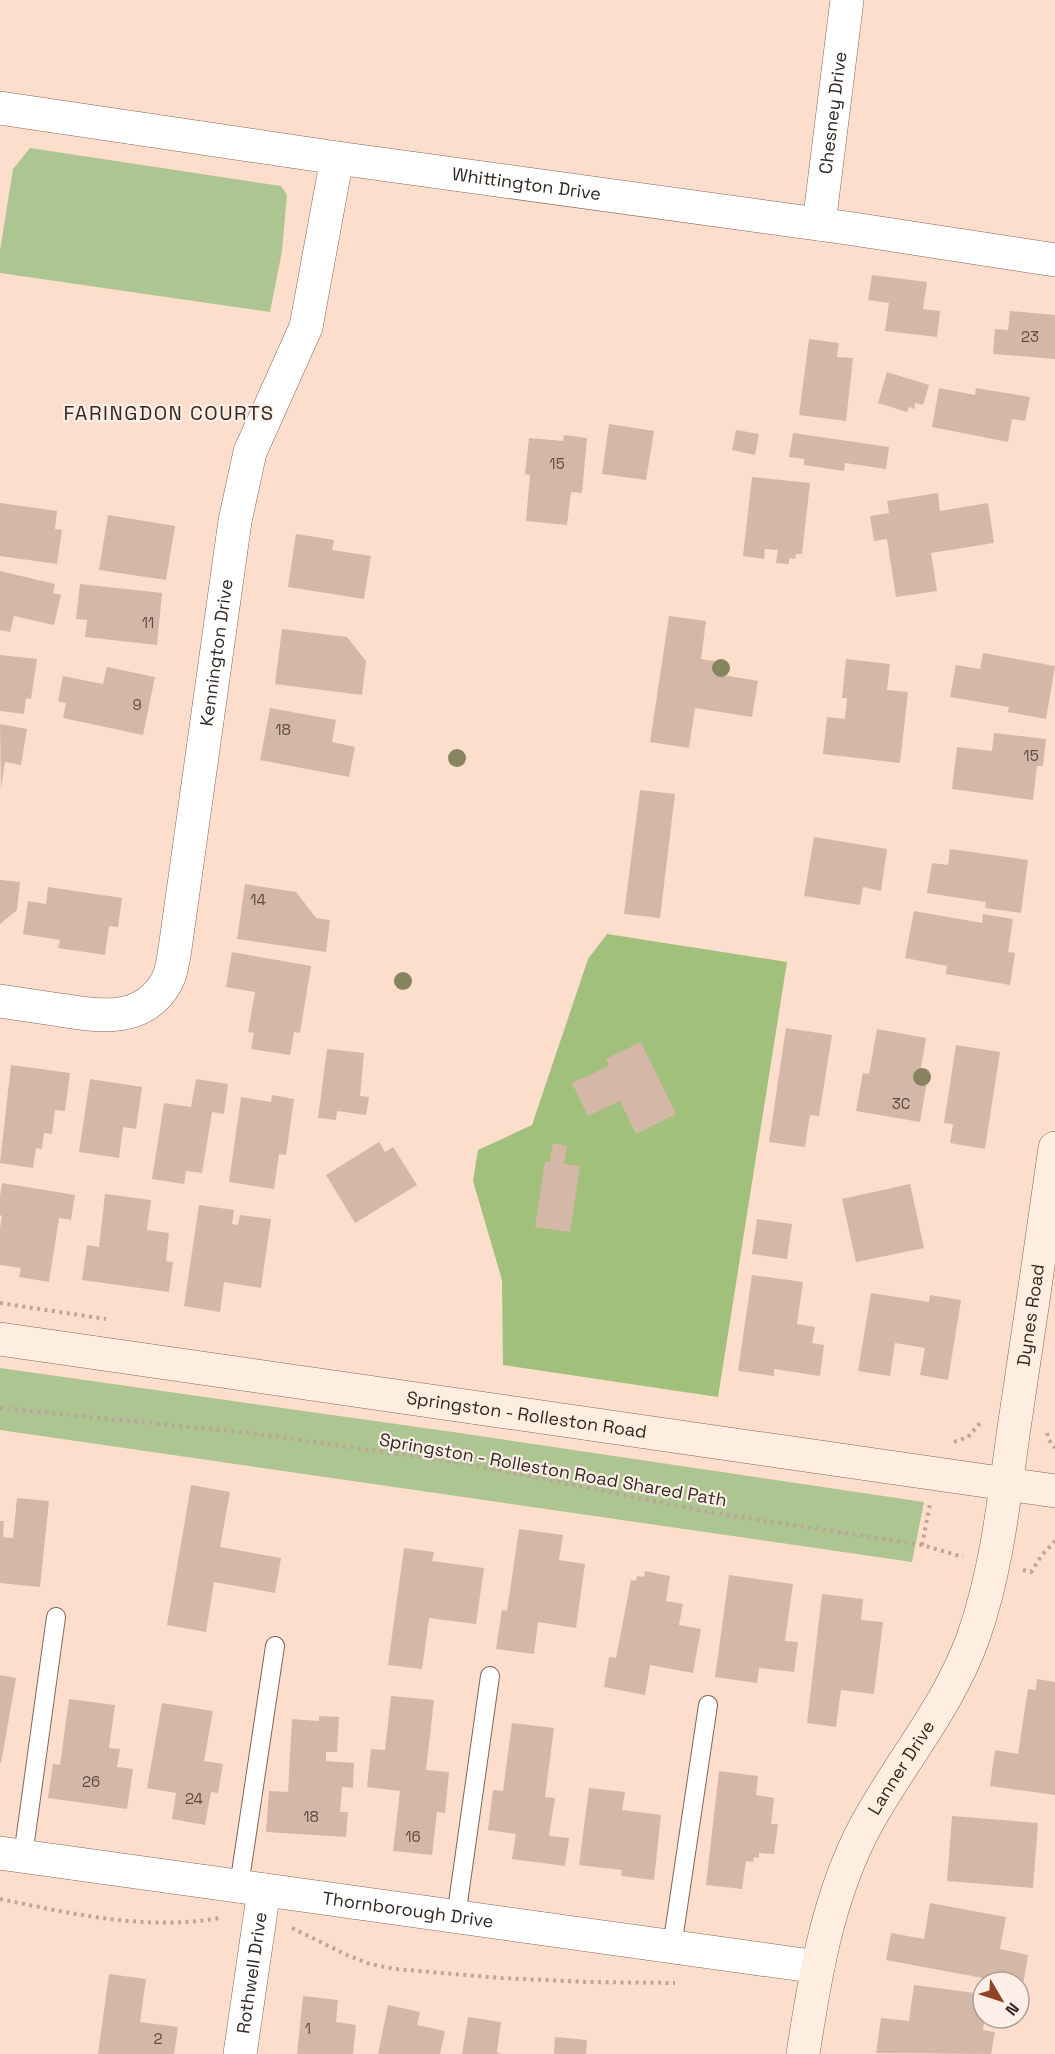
<svg xmlns="http://www.w3.org/2000/svg" width="1055" height="2054" viewBox="0 0 1055 2054" font-family="'Space Grotesk',sans-serif">
  <style>
    .green { fill: #adc590 }
    .forest { fill: #a1c07b }
    .building { fill: #d5b7a7 }
    .lines { fill: none; stroke-linecap: round; stroke-linejoin: round }
    .lane-casing { stroke: #816658; stroke-width: 20 }
    .street-casing { stroke: #816658; stroke-width: 34 }
    .secondary-casing { stroke: #816658; stroke-width: 34 }
    .path { stroke: #bda597; stroke-width: 4; stroke-dasharray: 3 4.5; stroke-linecap: butt }
    .lane { stroke: #fff; stroke-width: 18 }
    .street { stroke: #fff; stroke-width: 33 }
    .secondary { stroke: #feeedf; stroke-width: 33 }
    .tree { fill: #878460 }
    .labels { text-anchor: middle; stroke-width: 4.5; stroke-linejoin: round; paint-order: stroke }
    .number-label { font-size: 15px; fill: #5c4c42 }
    .street-label { font-size: 18px; fill: #332821; stroke: #fcefe8 }
    .neighbourhood-label { font-size: 20px; letter-spacing: 1.5px; fill: #332821; stroke: #fcefe8 }
  </style>
  <rect width="100%" height="100%" fill="#fddecd"/>
  <path class="green" d="M30,148l251,38 6,9 -5,56 -12,61 -270,-39v-22l13,-82z
    M0,1368l446,63 478,71 -12,60 -912,-132z"/>
  <path class="forest" d="M607,934l180,28 -69,435 -215,-32 -1,-85 -29,-99 5,-31 54,-25 56,-166z"/>
  <path class="building" d="M872,275l55,7 -4,27 17,2 -3,26 -52,-6 4,-28 -21,-3z
    M1010,311l45,4v44l-62,-5 2,-25 13,1z
    M809,339l30,4 -2,14 16,1 -7,63 -47,-6z
    M887,372l42,13 -6,20 -8,-2 -1,6 -5,-2 -2,5 -29,-9z
    M939,388l36,7 1,-7 54,9 -5,24 -13,-2 -4,23 -76,-15z
    M609,424l45,7 -8,49 -44,-6z
    M736,430l23,4 -4,21 -23,-5z
    M793,433l96,14 -3,22 -41,-6 -1,8 -40,-6v-6l-15,-2z
    M564,435l23,3 -5,55 -11,-1 -4,33 -41,-4 4,-46 -5,-1 4,-36 34,3z
    M752,477l58,6 -8,71h-6l-1,5 -6,-1v6l-13,-1 2,-13 -13,-1 -1,10 -21,-3z
    M938,493l2,18 48,-8 6,40 -63,10 6,38 -41,6 -9,-58 -13,2 -4,-25 19,-3 -2,-12z
    M0,503l57,8 -2,18 7,1 -5,34 -57,-8z
    M108,515l67,11 -9,54 -67,-10z
    M296,534l38,6 -2,10 39,6 -7,43 -76,-12z
    M0,571l55,13 -2,9 8,2 -7,30 -40,-9 -4,16 -10,-2z
    M80,584l82,9 -5,52 -72,-8 2,-17 -11,-1z
    M669,616l37,5 -5,38 24,4 -2,12 35,6 -6,36 -57,-9 -6,40 -39,-6z
    M282,629l65,8 19,24 -4,34 -87,-11z
    M983,653l72,13 -9,53 -38,-7 1,-5 -59,-10 6,-32 24,4z
    M0,655l37,4 -6,40 -5,-1 -2,16 -24,-3z
    M846,659l44,5 -3,26 21,2 -8,71 -77,-9 4,-37 18,2 2,-21h-5z
    M107,667l48,10 -12,58 -80,-17 3,-15 -8,-2 5,-25 40,8z
    M270,708l66,12 -4,22 23,5 -6,30 -89,-17z
    M0,724l27,5 -6,36 -16,-3 -4,27z
    M994,733l52,6 -3,27h-6l-4,34 -81,-11 5,-42 35,4z
    M640,790l35,4 -15,124 -36,-4z
    M814,837l73,12 -6,42 -18,-4 -3,18 -56,-9z
    M950,849l78,11 -7,53 -36,-5 1,-6 -59,-9 5,-30 16,2z
    M0,880l20,2 -3,28 -17,14z
    M245,884l51,8 20,26 14,2 -4,32 -89,-13z
    M48,887l74,11 -4,29 -9,-1 -4,29 -47,-7 2,-8 -37,-6 5,-33 18,3z
    M914,911l68,12 1,-9 30,5 -5,33 7,1 -5,32 -64,-11 1,-8 -42,-8z
    M232,952l79,14 -11,67 -6,-1 -4,23 -39,-6 3,-16 -6,-1 7,-40 -29,-5z
    M786,1028l46,7 -13,81 -9,-1 -5,32 -36,-5z
    M877,1029l49,9 -5,30 8,2 -9,52 -64,-11 7,-38 6,1z
    M641,1042l35,72 -40,20 -16,-33 -32,15 -16,-33 37,-17 -3,-7z
    M956,1045l44,7 -15,97 -35,-6 3,-19 -9,-1z
    M327,1049l37,4 -4,43 9,1 -3,18 -29,-4 -1,9 -18,-2z
    M11,1065l59,8 -5,38 -10,-1 -3,24 -8,-1 -2,16 -6,-1 -3,20 -33,-5z
    M90,1079l52,8 -6,42 -13,-2 -4,31 -40,-6z
    M196,1079l32,5 -4,30 -12,-2 -10,61 -16,-2 -2,13 -32,-5 12,-76 27,4z
    M272,1095l22,4 -8,56 -7,-1 -5,35 -45,-7 12,-85 30,5z
    M379,1142l6,10 8,-5 24,38 -62,38 -29,-48z
    M553,1143l14,3 -3,18 16,2 -10,66 -35,-5 10,-66 5,1z
    M2,1183l73,12 -4,25 -12,-2 -10,64 -30,-5 2,-9 -21,-3v-37l2,-12 -2,-1v-19z
    M910,1184l14,64 -68,14 -14,-63z
    M105,1194l46,6 -4,30 22,3 -3,28 7,1 -4,30 -87,-12 5,-35 12,2z
    M199,1205l35,5 -2,14 6,1 2,-10 31,4 -10,69 -37,-6 -4,30 -36,-6z
    M757,1219l35,5 -5,35 -35,-5z
    M752,1275l51,7 -6,42 18,3 -3,16 12,2 -4,31 -46,-7v7l-36,-5z
    M871,1293l58,9 1,-7 31,5 -13,80 -28,-5 5,-27 -30,-5 -5,33 -32,-5z
    M191,1485l39,7 -10,55 61,11 -6,35 -61,-11 -8,50 -39,-7z
    M17,1498l32,3 -9,86 -40,-4v-62h4l-1,16 10,1z
    M519,1529l44,6 -4,25 26,4 -9,64 -38,-6 -4,32 -38,-5 6,-39 5,1z
    M404,1548l30,4 -2,9 52,7 -8,56 -47,-6 -7,51 -34,-4z
    M645,1571l25,5 -4,25 17,3 -4,21 22,4 -8,44 -43,-8 -5,30 -41,-8 5,-30 7,1 15,-78 5,1 1,-5 7,1z
    M729,1575l64,9 -8,57 13,1 -4,30 -35,-4 -2,15 -42,-6z
    M822,1594l41,5 -2,21 22,2 -9,72 -33,-4 -5,37 -29,-4z
    M0,1675l16,3 -15,85 -1,-1z
    M1037,1679l18,3v113l-65,-9 5,-36 23,4 10,-65 8,1z
    M391,1696l43,4 -8,70 23,2 -4,41 -8,-1 -5,43 -39,-4 7,-60 -33,-4 4,-38 14,1z
    M69,1699l46,6 -6,43 11,1 -3,18 16,2 -6,40 -79,-11 5,-34 7,1z
    M162,1703l51,8 -9,50 19,3 -5,29 -7,-1 -6,33 -33,-6 4,-26 -29,-5z
    M319,1716l20,1 -2,35h-11v9l28,2 -1,25 -11,-1 -2,25h8l-2,25 -80,-5 3,-41 19,1 4,-73 27,2z
    M512,1723l42,5 -9,69 10,1 -6,38 20,2 -4,28 -53,-7 4,-25 -28,-4 5,-40 10,1z
    M719,1771l39,5 -2,19 18,3 -3,26h7l-4,30 -15,-1v5l-5,-1 -1,5 -7,-1 -4,28 -36,-4z
    M589,1788l36,4 -3,18 39,5 -7,65 -33,-4 1,-6 -43,-5z
    M952,1816l86,7 -5,65 -86,-7z
    M930,1903l76,14 -6,32 28,6 -5,30h-4v-3h-15l-118,-22 5,-27 33,6z
    M109,1974l37,5 -6,43 38,5 -4,27h-76z
    M914,1985l69,9v24h2l-2,12 12,2 -4,22 -115,-1 5,-35 28,3z
    M303,1996l35,4 -2,22 20,3 -3,29h-56z
    M388,2005l32,7 -3,13 28,6 -5,23h-62z
    M468,2017l33,5 -4,30 4,2h-39z
    M555,2037l32,3 -1,14h-32z"/>
  <g class="lines">
    <g class="lane-casing">
      <path id="lane" d="M23,1856l33,-239
        M239,1886l36,-240
        M456,1917l34,-241
        M672,1947l36,-242"/>
    </g>
    <g class="street-casing">
      <g id="street">
        <path id="s1" d="M0,108l337,50 510,70 208,32"/>
        <path id="s2" d="M819,224l28,-224"/>
        <path id="s3" d="M0,1001c20,3 40,6 60,9 39,6 84,14 107,-29 5,-9 6,-21 8,-32l60,-428 15,-69 56,-125 31,-169"/>
        <path id="s4" d="M0,1853l818,114"/>
        <path id="s5" d="M240,2054l24,-164"/>
      </g>
    </g>
    <g class="secondary-casing">
      <g id="secondary">
        <path id="s6" d="M0,1339l1055,152"/>
        <path id="s7" d="M803,2054c12,-79 25,-158 63,-229 35,-64 82,-118 107,-187 24,-68 31,-139 41,-210 14,-93 28,-187 41,-280"/>
      </g>
    </g>
    <path class="path" d="M0,1303l106,16
      M0,1408l251,25 217,31 247,49 207,32 41,12
      M1047,1433l2,7 6,8
      M954,1442l14,-5 12,-14
      M922,1545l8,-41
      M1023,1570l8,2 11,-17 13,-14
      M0,1899c73,15 146,32 220,19
      M292,1928l57,28 21,8 25,5 106,9 86,4 88,1"/>
    <use href="#lane" class="lane"/>
    <use href="#street" class="street"/>
    <use href="#secondary" class="secondary"/>
  </g>
  <g class="tree">
    <circle cx="721" cy="668" r="9"/>
    <circle cx="457" cy="758" r="9"/>
    <circle cx="403" cy="981" r="9"/>
    <circle cx="922" cy="1077" r="9"/>
  </g>
  <g class="labels">
    <g class="number-label">
      <text x="1030" y="342">23</text>
      <text x="557" y="469">15</text>
      <text x="148" y="628">11</text>
      <text x="137" y="710">9</text>
      <text x="283" y="735">18</text>
      <text x="1031" y="761">15</text>
      <text x="258" y="905">14</text>
      <text x="901" y="1109">3C</text>
      <text x="91" y="1787">26</text>
      <text x="194" y="1804">24</text>
      <text x="311" y="1822">18</text>
      <text x="413" y="1842">16</text>
      <text x="308" y="2034">1</text>
      <text x="158" y="2044">2</text>
    </g>
    <g class="street-label">
      <text dy="6" stroke="none"><textPath href="#s2" startOffset="112">Chesney Drive</textPath></text>
      <text dy="6" stroke="none"><textPath href="#s1" startOffset="532">Whittington Drive</textPath></text>
      <text dy="6" stroke="none"><textPath href="#s3" startOffset="513">Kennington Drive</textPath></text>
      <text dy="6" stroke="none"><textPath href="#s7" startOffset="783">Dynes Road</textPath></text>
      <text dy="6" stroke="none"><textPath href="#s6" startOffset="532">Springston - Rolleston Road</textPath></text>
      <text transform="translate(553 1470) rotate(10)" y="6">Springston - Rolleston Road Shared Path</text>
      <text dy="6" stroke="none"><textPath href="#s7" startOffset="306">Lanner Drive</textPath></text>
      <text dy="6" stroke="none"><textPath href="#s4" startOffset="412">Thornborough Drive</textPath></text>
      <text dy="6" stroke="none"><textPath href="#s5" startOffset="82">Rothwell Drive</textPath></text>
    </g>
    <g class="neighbourhood-label">
      <text x="169" y="420">FARINGDON COURTS</text>
    </g>
  </g>
  <g transform="translate(1001 2000) rotate(129)"><circle r="28" fill="#fcefe8" stroke="#ac9f98" stroke-width="1.5"/>
  <path d="M0-4.5L10 22L0 15L-10 22Z" fill="#8c4424"/>
  <text y="-9" font-size="16" font-weight="bold" text-anchor="middle" fill="#332821">N</text>
  </g>
</svg>
